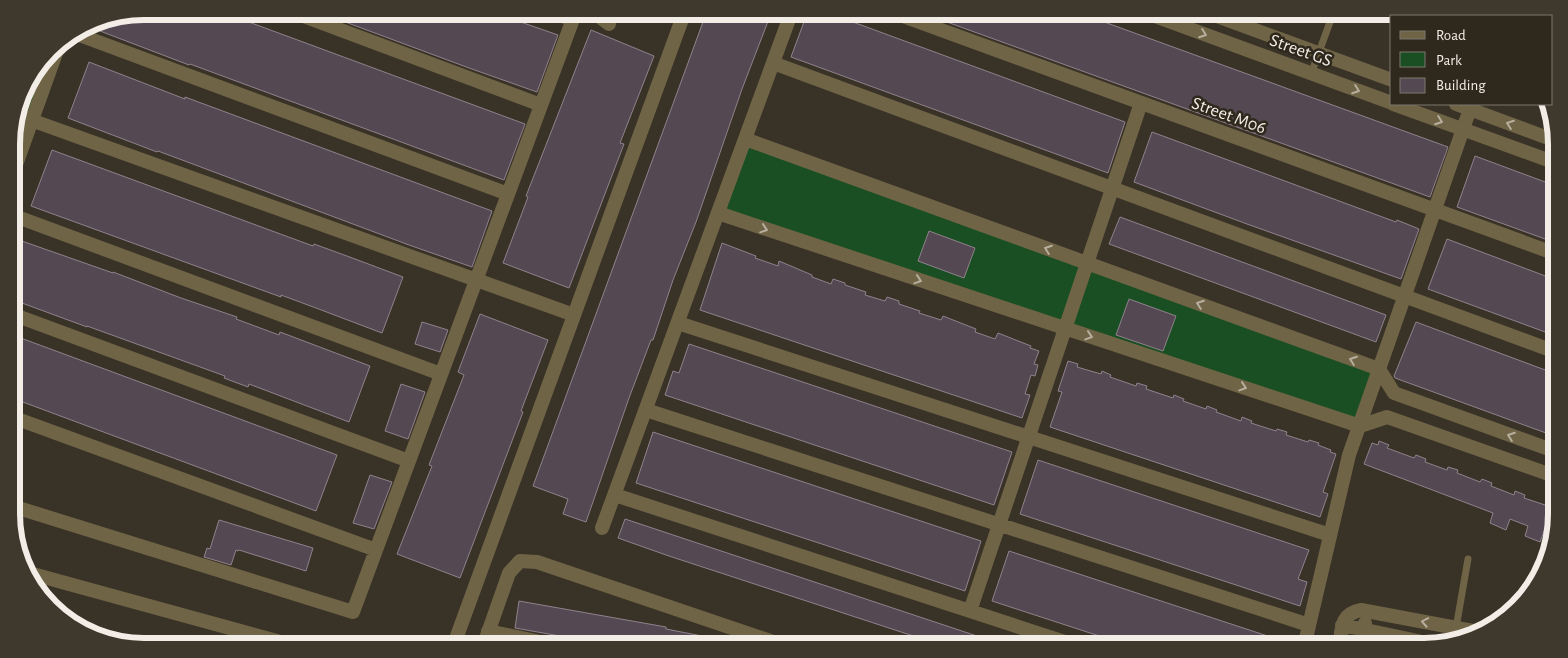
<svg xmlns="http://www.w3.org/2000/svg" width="1568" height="658" viewBox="0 0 1568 658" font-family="'Alegreya Sans',sans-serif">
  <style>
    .green { fill: #194f22 }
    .building { fill: #544852; stroke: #90828c }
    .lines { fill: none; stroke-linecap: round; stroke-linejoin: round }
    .service { stroke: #6f6446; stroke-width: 7 }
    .minor { stroke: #6f6446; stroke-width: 14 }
    .tertiary { stroke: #6f6446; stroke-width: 14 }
    .oneway { stroke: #b7af9e }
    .labels { text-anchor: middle; stroke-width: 5; stroke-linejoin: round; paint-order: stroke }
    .street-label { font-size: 18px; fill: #f2ede6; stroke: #2f281d }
    .rim { fill: none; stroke: #f2ede6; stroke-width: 6 }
  </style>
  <rect width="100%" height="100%" fill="#393227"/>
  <path class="green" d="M56,44l-24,76 -15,-5 8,-30z
    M745,139l634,230 -19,57 -642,-213z"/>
  <path class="building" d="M145,11h74l306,113 -21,56 -314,-116 -1,1 -89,-34 5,-12 25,-5 12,4z
    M321,11h168l69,24 -21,57 -68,-24 -148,-55z
    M707,11h65l-30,78 -46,133 -23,58 -20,60h-2l-22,58 -43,124 -23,-8 5,-15 -35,-13z
    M808,11h15l302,111 -17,51 -317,-116z
    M923,11h151l374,136 -18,50 -508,-184z
    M591,30l63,26 -34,87 4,1 -55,144 -66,-25 25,-66 -2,-1z
    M89,62l96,37v-2l307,114 -20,56 -63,-22 -251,-94 -1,1 -89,-34z
    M1152,132l244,90 1,-2 22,9 -18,50 -154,-55 -113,-42z
    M52,150l261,96 1,-2 33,12 56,21 -21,56 -66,-25 -35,-13v2l-250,-91z
    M1475,156l81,30v57l-99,-36z
    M1120,217l266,98 -10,27 -267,-98z
    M929,231l46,17 -11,30 -46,-17z
    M1447,239l109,41v8l-7,19 7,3v26l-128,-47z
    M19,240l94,33v-1l68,26 56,19 -1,2 43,16 1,-3 90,34 -21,56 -100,-38 -1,3 -24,-9 1,-2 -138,-50v1l-65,-24 -1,2 -9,-4v-43z
    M722,243l34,13 -1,2 23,8 1,-5 33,14v2l19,7 2,-5 12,4v2l21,7 -1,3 20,6 2,-4 12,4v3l21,7 -1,2 22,7 2,-4 33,13 -1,3 20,7 3,-6 33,13 -1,2 9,3 -5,13 4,1 -3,11 -4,-1 -6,19 5,1 -8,23 -322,-108z
    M1129,299l47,17 -13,35 -47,-16z
    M480,314l68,26 -27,71 2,1 -63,166 -63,-24 35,-88 -3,-1 35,-90 -6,-3z
    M422,322l26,8 -8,22 -25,-8z
    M1416,322l140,52 1,63 -162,-59 -1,-2z
    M18,337l319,118 -21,56 -304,-113v-45z
    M689,344l323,108 -18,53 -329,-110 8,-24 6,2z
    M1068,361l10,3 -1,3 24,7 1,-3 9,4 -1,2 26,9 1,-3 10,3 -1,3 27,9 1,-3 10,4 -1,2 23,8 1,-3 10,4 -1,2 25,9 1,-4 10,4 -1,2 25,8 1,-2 10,3 -1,3 22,7 1,-2 10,3 -1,2 13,5 -1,2 6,2 -13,38 5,2 -8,23 -270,-90 12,-35 -4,-1z
    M401,384l24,8 -17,47 -23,-8z
    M653,432l328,109 -16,50 -329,-108z
    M1379,441l10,4 -2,3 27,10 2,-3 10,4 -1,3 22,8 1,-3 10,3 -1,3 23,9 2,-3 10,4 -1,3 23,9 1,-4 10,4 -1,3 24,8 2,-3 7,3 -4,28 -9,-3 -4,11 -15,-6 3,-10 -18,-7 -4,11 -16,-7 3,-10 -129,-49 8,-21 6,2z
    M1038,460l271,90 -11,29 9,3 -7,24 -280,-92z
    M370,475l22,7 -18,47 -21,-6z
    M625,519l379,126 -1,2h-56l-278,-91 -51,-18z
    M219,520l94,28 -7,23 -67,-21 -1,1 -2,-1 -5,15 -27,-8 3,-9 3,1z
    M1009,551l286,94v2h-162l-141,-46z
    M519,601l147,26v2l67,13v5h-111l-107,-19z"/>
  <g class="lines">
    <path class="service" d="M1311,74l23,-63
      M1456,628l12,-69"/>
    <path class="minor" d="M290,11l251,94
      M550,11l23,9
      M592,11l17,13
      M889,11l667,243
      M74,33l434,161
      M773,63l783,289
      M17,115l557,200
      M745,139l634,230 15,24 163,59
      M12,176l48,-134
      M718,213l642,213 27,-9 170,60
      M12,215l429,159
      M12,314l397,147
      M678,323l652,212
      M646,410l663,215
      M12,417l364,133
      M615,495l465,152
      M12,506l341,106 223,-601
      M602,528l190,-517
      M29,573l270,74
      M970,611l171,-508
      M1342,625l95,20
      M488,631l76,16
      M1359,646l6,-23
      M380,647l1,-2
      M483,647l26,-74 11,-12 17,1 251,85
      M1304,647l45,-192 121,-346
      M1339,647c3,-18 1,-33 22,-37l112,21"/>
    <path class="tertiary" d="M1141,11l251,92
      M1203,11l189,69
      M1393,104l163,59
      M1456,104l100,37
      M453,647l232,-636"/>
  </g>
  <defs><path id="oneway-chevron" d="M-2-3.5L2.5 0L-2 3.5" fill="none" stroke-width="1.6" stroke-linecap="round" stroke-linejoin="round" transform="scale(1.25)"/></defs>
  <g class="oneway">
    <use href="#oneway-chevron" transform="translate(1203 34) rotate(20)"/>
    <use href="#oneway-chevron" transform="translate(1356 90) rotate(20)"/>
    <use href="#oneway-chevron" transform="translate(1439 121) rotate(20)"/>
    <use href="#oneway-chevron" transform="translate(1510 124) rotate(-160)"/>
    <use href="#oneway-chevron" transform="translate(764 229) rotate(18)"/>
    <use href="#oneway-chevron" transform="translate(1048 249) rotate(-160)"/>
    <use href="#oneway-chevron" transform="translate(918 280) rotate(18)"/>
    <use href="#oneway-chevron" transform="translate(1200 304) rotate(-160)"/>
    <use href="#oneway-chevron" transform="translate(1089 336) rotate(18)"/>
    <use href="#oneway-chevron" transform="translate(1353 360) rotate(-160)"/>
    <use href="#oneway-chevron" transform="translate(1243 387) rotate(18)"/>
    <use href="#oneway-chevron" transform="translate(1511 436) rotate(-160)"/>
    <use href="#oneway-chevron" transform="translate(1425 622) rotate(-169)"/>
  </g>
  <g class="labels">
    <g class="street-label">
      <text transform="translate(1301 50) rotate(20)" y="6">Street GS</text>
      <text transform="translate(1229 115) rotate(20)" y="6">Street M06</text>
    </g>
  </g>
  <path d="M0 0H1568V658H0ZM144 20H1424A124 124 0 0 1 1548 144V514A124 124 0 0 1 1424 638H144A124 124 0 0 1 20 514V144A124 124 0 0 1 144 20Z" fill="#3f382d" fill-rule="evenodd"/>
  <path class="rim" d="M144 20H1424A124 124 0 0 1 1548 144V514A124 124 0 0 1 1424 638H144A124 124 0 0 1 20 514V144A124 124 0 0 1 144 20Z"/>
  <rect x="1390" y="15" width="162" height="90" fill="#2f281d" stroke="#7d776d"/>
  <rect x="1400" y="31" width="25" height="8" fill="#6f6446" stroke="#7d776d"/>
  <text x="1436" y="40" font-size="15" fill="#f2ede6">Road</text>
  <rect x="1400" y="52" width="25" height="15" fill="#194f22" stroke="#7d776d"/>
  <text x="1436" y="65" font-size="15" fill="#f2ede6">Park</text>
  <rect x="1400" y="78" width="25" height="15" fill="#544852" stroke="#7d776d"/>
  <text x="1436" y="90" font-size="15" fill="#f2ede6">Building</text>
</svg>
